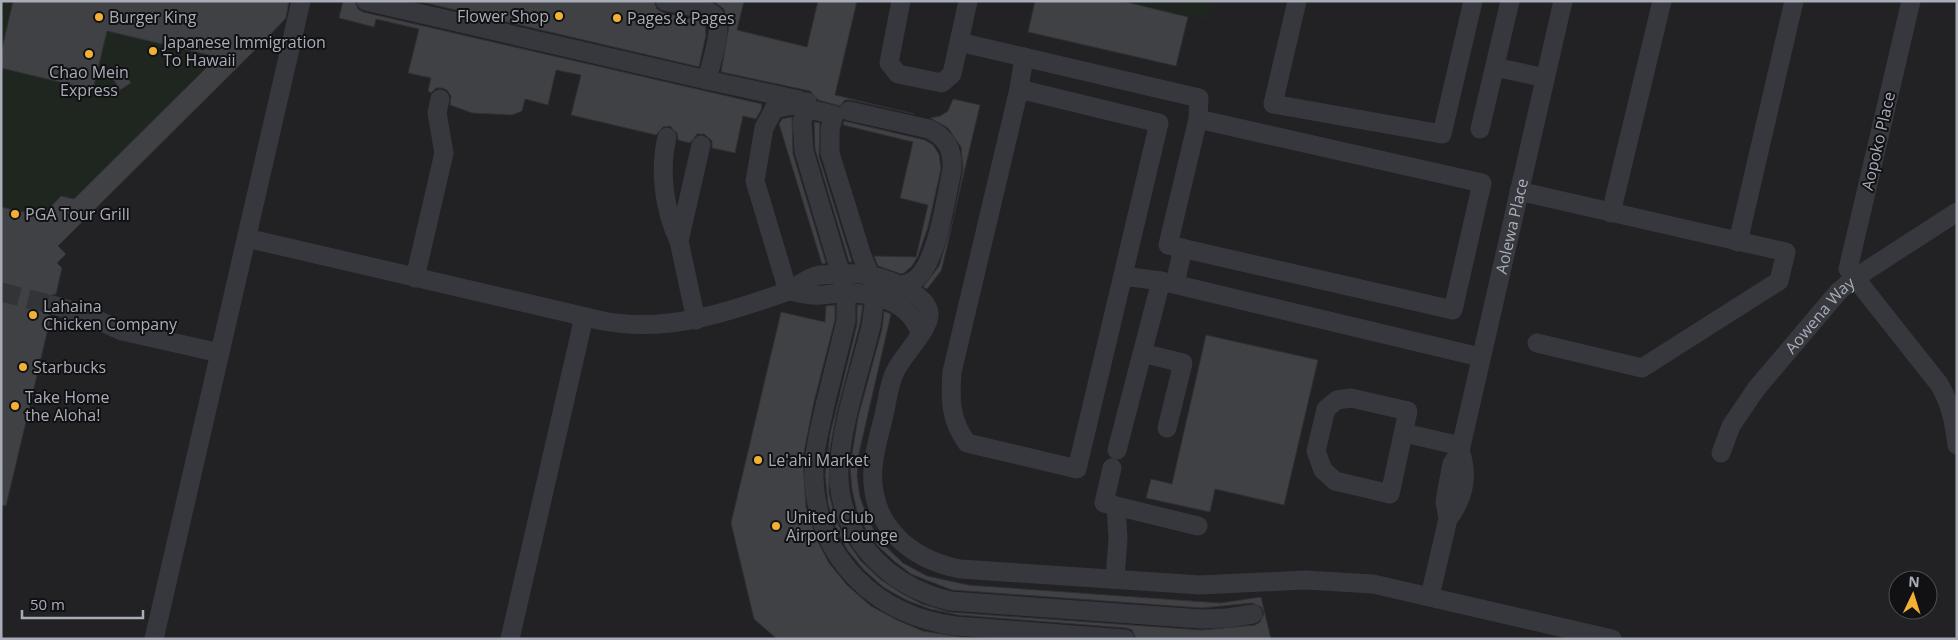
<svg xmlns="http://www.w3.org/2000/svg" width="1958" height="640" viewBox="0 0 1958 640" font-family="'Open Sans',sans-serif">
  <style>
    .built { fill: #222225; fill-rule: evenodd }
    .green { fill: #1e261f }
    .building { fill: #404145; stroke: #303034 }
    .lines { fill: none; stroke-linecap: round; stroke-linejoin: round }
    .minor-tunnel { stroke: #333438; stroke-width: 19; stroke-dasharray: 19 9; stroke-linecap: butt }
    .minor { stroke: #37383d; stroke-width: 19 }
    .minor-bridge { stroke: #37383d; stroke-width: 19 }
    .poi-dot { fill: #f2b134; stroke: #111113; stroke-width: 2 }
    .labels { text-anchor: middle; stroke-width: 4; stroke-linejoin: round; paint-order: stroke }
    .poi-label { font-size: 16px; fill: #a8adb8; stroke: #111113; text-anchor: start }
    .street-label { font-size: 16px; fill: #a8adb8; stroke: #111113 }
  </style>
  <rect width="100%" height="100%" fill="#161618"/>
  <path class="built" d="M1,1h1956v638h-1956zM1898,580h30v30h-30z"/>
  <path class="green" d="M1,1h12l-12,52z
    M1125,1h87l-5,20z
    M112,7l130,25 -168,167 -13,-3 -19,20 -41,-9v-139l92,22z"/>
  <path class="building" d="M13,1h276l-3,17 -18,19 -210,209 8,8 -9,9 5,5 -6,26 -10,3 -4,5 3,10 6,4 -45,190 -5,-1v-298l41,9 19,-20 13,3 143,-142 -110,-26 -14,59 -92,-22v-15z
    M343,1h12l3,8 5,3 399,92 -1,6 -5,9 -13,-3 -8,37 -23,-5v-7l-8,-7h-7l-7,9 -12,-3 -1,-7 -7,-7 -7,1 -7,8 -85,-20 10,-40 -25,-5 -8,35 -23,-6 -3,12 -10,4 -40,-2 -22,-8 1,-9 -4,-6 -5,-2h-6l-5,5 -3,-2 3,-13 -23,-5 11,-44 -43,-10 -2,8 -35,-9z
    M417,1h237l3,8 5,3 43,10 1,13 -7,32z
    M713,1h31l-7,29 70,17 11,-46h39l-22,94 79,19 -63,-14h-6l-5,6 -22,-6 -8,-9 -89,-19 8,-46 -5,-17z
    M1035,1h87l66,16 -12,49 -148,-34z
    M124,72l7,11 -11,7 -7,-11z
    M953,99l27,6 -26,110 9,-45 -2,-23 -13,-19 -18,-10 10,-2 8,-5z
    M792,117l1,37 33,109 -4,1 -43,-140 3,-5z
    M844,121l81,19 8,5 6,9 2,15 -13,58 -10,29 -6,10 -8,7 -3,1 -23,-8 -4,-10 42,1 12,-52 -28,-7 13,-56 -70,-17z
    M814,122l6,1 -1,33 33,106h-3l-34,-113z
    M954,216l-11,48 -2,7 -14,18 -4,-2 16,-21z
    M835,305v15l-21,82 -11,55 3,50 10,31 13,25 18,22 24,21 26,14 26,11 52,8h-198l-23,-20 -23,-96 50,-211 44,10 1,-16z
    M857,305h6l-3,19 -23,88 -7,36 -1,44 6,26 11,22 15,21 19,18 21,14 21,11 27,8 253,18 53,-5 5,-3 4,-9 -3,-6 -9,-4 -50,5 -250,-18 -41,-16 -17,-13 -16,-15 -12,-16 -9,-19 -5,-21 -2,-23 8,-50 24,-88 2,-18 7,3 -32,139 -2,23 3,21 9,25 14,22 20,19 24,13 41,9 252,18 41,-6 10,42h-135l-4,-9 -6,-2 -168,-13 -28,-6 -24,-9 -23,-13 -19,-17 -16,-19 -12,-22 -8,-25 -3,-29 5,-41 27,-110z
    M1206,335l112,25 -34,145 -69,-16 -5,23 -64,-14 5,-19 21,5z"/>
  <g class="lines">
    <path class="minor-tunnel" d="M1,292l52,13"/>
    <g class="minor">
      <path d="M366,1l341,79c3,-14 18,-55 7,-65 -8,-8 -38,-11 -49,-14"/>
      <path d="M901,1l-12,62 9,11 44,9 10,-9 16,-73"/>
      <path d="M1297,1l-24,103 169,30 31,-133"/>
      <path d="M1911,1l-63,268 91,115c12,20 15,38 18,61"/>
      <path d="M959,42l240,56 -1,21 -30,126 285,65 29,-127 -284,-64"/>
      <path d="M1495,67l50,11"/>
      <path d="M707,80l92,20"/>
      <path d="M1019,89l140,34 -82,346 -110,-26c-17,-23 -17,-44 -15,-71l67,-283 5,-32"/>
      <path d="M1480,129l30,-128"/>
      <path d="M667,137c-8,33 -3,73 12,104"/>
      <path d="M1519,191l267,61 -7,29 -137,87 -105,-25"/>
      <path d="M1611,213l51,-212"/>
      <path d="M247,238l356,83c64,12 123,-8 183,-29 12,-5 21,-15 34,-17 14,-1 27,-2 41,-1 19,2 67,18 68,40 1,15 -27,42 -34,58 -7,14 -8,32 -12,47 -4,16 -9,33 -10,49 -4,56 36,91 87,101l240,16 105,-5 68,4 239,55"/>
      <path d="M1738,242l56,-241"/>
      <path d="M1123,276l38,5"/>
      <path d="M415,278l29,-125 -7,-40 3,-14"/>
      <path d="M1175,284l8,-36"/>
      <path d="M788,291l-33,-110 9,-53 10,-19 18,-4 42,10 -4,14v24l32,103"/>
      <path d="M788,291c9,1 18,4 27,4 9,1 18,-2 27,-2 31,-1 69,8 78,41"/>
      <path d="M53,305l31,9 38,17 98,22"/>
      <path d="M696,320l-17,-79 22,-96"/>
      <path d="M846,321c-7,28 -14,56 -21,84 -5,24 -12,47 -11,71 2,83 63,140 142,150l169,13"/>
      <path d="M871,326c-11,45 -29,96 -32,141 -3,68 48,119 111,134l252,18 25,-1 26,-4"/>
      <path d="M1142,353l41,10 -16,65"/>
      <path d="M1351,398l57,13 -18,83 -55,-13 -12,-11 -7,-19 10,-42 11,-9z"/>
      <path d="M1404,433l57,13"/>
      <path d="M1117,450l44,-169 319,76"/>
      <path id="s1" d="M1721,453l10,-27 25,-37 83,-98 16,-13 102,-66"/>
      <path d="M1112,468l-8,35 12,3 2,32 -3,41"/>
      <path d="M1116,506l82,20"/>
      <path d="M1448,519c16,-20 21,-44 12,-68"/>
      <path id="s2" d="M1430,596l18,-77 -3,-17 2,-13 5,-25 8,-13 103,-450"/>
      <path d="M154,639l147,-638"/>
      <path d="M510,639l74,-322"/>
    </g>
    <path class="minor-bridge" d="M807,102l-5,20 2,29 40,134 2,12v24
      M849,111l80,18c18,9 24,20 23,41 -6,26 -15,97 -39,111 -10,6 -25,7 -37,9
      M862,256l14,34 -5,36"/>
  </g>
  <g class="poi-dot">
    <circle cx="559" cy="16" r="5"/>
    <circle cx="99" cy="17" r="5"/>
    <circle cx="617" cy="18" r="5"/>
    <circle cx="153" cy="51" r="5"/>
    <circle cx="89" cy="54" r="5"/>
    <circle cx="15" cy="214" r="5"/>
    <circle cx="33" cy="315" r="5"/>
    <circle cx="23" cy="367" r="5"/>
    <circle cx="15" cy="406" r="5"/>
    <circle cx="758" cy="460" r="5"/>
    <circle cx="776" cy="526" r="5"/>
  </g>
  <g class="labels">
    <g class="poi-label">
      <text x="549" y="22" text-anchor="end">Flower Shop</text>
      <text x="109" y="23">Burger King</text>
      <text x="627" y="24">Pages &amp; Pages</text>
      <text x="163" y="48">Japanese Immigration<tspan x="163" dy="18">To Hawaii</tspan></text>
      <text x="89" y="78" text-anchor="middle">Chao Mein<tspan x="89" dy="18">Express</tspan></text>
      <text x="25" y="220">PGA Tour Grill</text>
      <text x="43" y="312">Lahaina<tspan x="43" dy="18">Chicken Company</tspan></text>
      <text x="33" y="373">Starbucks</text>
      <text x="25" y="403">Take Home<tspan x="25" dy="18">the Aloha!</tspan></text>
      <text x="768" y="466">Le'ahi Market</text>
      <text x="786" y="523">United Club<tspan x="786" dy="18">Airport Lounge</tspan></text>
    </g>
    <g class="street-label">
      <text transform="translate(1878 141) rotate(-77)" y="6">Aopoko Place</text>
      <text dy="6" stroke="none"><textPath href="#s2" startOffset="381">Aolewa Place</textPath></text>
      <text dy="6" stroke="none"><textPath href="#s1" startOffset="171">Aowena Way</textPath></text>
    </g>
  </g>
  <rect width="1958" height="640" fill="none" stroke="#a8adb8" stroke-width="5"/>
  <g transform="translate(1913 595) rotate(4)"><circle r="24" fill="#111113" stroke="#4d4f55"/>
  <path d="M0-4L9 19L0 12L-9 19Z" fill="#f2b134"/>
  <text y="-8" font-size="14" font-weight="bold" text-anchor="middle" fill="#a8adb8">N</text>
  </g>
  <path d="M22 610v8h121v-8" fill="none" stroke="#a8adb8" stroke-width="2.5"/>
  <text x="30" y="610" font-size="15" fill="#a8adb8" stroke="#111113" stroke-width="4" paint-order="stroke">50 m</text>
</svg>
